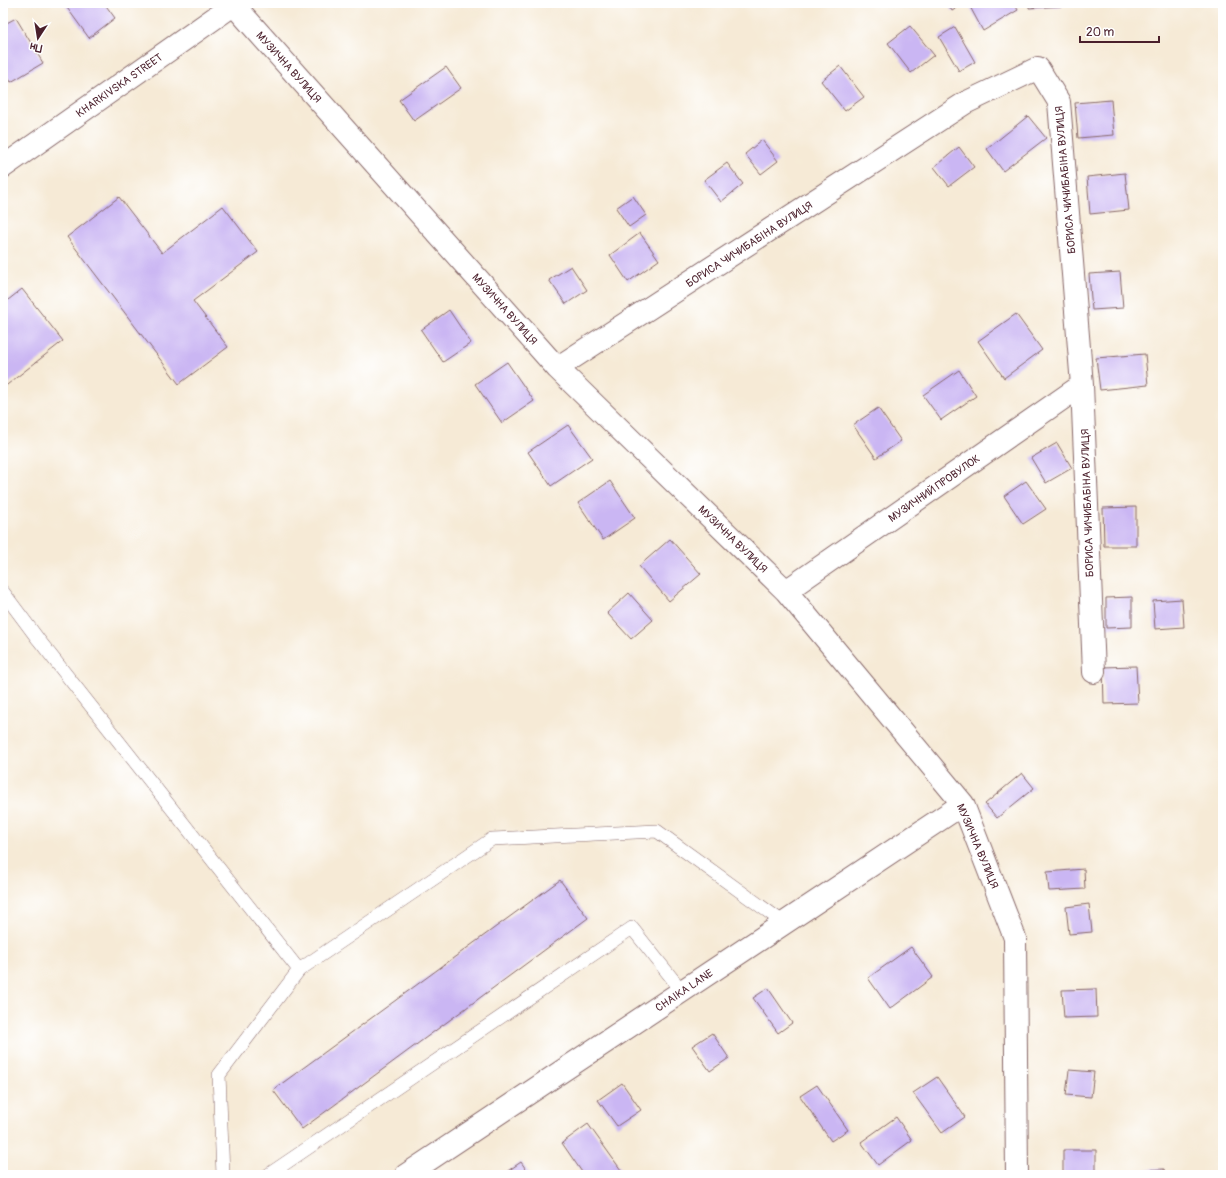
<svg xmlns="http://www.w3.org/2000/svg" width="1226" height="1178" viewBox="0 0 1226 1178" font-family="Pangolin,sans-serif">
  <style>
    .building { fill: #cab6f3 }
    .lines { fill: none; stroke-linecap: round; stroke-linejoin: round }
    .service-casing { stroke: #866667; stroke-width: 14 }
    .minor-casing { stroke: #866667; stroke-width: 24 }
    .tertiary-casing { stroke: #866667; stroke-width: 24 }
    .service { stroke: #fff; stroke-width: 13 }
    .minor { stroke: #fff; stroke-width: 22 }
    .tertiary { stroke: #fff; stroke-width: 22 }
    .labels { text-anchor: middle; stroke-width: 3; stroke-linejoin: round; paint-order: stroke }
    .street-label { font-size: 11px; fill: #4a1f2b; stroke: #fff }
  </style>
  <rect width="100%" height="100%" fill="#fff"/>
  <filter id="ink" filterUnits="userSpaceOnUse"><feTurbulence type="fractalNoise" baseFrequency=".025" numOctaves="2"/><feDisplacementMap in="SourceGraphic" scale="8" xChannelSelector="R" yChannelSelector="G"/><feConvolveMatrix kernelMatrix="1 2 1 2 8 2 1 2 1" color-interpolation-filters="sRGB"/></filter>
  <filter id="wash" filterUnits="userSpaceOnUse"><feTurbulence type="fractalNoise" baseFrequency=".012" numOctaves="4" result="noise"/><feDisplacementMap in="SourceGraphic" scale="16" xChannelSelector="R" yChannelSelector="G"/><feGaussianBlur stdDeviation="0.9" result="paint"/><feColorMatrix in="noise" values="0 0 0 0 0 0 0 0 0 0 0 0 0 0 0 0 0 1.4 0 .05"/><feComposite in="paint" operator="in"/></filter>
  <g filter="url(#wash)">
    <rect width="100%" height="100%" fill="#f6ead6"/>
    <g id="blocks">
      <path class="building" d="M68,3h36l11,15 -26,20 -24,-33z
        M947,3h18l-13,8z
        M968,3h46l4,7 -35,21z
        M1029,3h32l1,3 -33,2z
        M16,18l27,45 -32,19 -8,-12v-45z
        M910,26l24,29 -23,18 -23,-30z
        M955,27l20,35 -16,9 -20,-34z
        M840,66l24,31 -19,14 -24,-30z
        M446,67l15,21 -47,33 -15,-21z
        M1111,100l3,35 -36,3 -3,-35z
        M1028,116l18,22 -43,33 -16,-22z
        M762,140l16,21 -17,13 -16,-20z
        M959,147l15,20 -25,19 -15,-19z
        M727,163l16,21 -22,18 -17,-22z
        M1125,173l4,37 -39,4 -3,-37z
        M633,196l13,19 -17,12 -13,-19z
        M119,197l43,56 61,-47 35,46 -65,49 35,46 -49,37 -112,-147z
        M640,233l19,27 -31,22 -18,-27z
        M571,266l16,24 -21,14 -17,-24z
        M1120,272l3,36 -31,2 -3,-36z
        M22,289l41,52 -60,47v-84z
        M449,310l22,33 -28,19 -22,-32z
        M1016,314l26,36 -38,28 -26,-37z
        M1145,354l3,31 -48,5 -4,-32z
        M507,362l27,39 -32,22 -27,-39z
        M959,370l17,26 -35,24 -18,-25z
        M878,408l23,33 -25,17 -23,-33z
        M568,425l24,33 -41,28 -23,-34z
        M1057,443l15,25 -26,15 -15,-25z
        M610,481l25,37 -32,22 -25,-37z
        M1026,481l20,28 -23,15 -19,-28z
        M1136,507v39h-32l-1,-38z
        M670,539l31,35 -32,27 -30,-35z
        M629,593l24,27 -22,19 -24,-26z
        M1132,597v30l-26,1v-30z
        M1182,599l2,28 -29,2 -2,-28z
        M1136,666l2,37 -34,1 -1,-37z
        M1022,773l12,15 -37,30 -12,-14z
        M1084,869l1,20 -36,2 -2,-19z
        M560,880l28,38 -286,211 -29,-39z
        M1089,904l3,28 -23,2 -3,-27z
        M911,947l22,30 -43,32 -22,-31z
        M768,988l24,35 -14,10 -25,-35z
        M1096,989l1,28 -33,1 -2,-28z
        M712,1033l17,25 -19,13 -18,-25z
        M1069,1070l25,2 -3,25 -25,-2z
        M937,1077l28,40 -23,16 -29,-40z
        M622,1083l19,27 -24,16 -19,-26z
        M817,1085l31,45 -17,11 -31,-45z
        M896,1117l16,23 -34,25 -17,-23z
        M588,1124l33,46 -7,5h-30l-22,-32z
        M1063,1150h33v25h-33z
        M521,1162l9,13h-28z
        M1164,1169l1,6h-38l-1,-4z"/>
    </g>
  </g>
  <g filter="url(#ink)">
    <use href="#blocks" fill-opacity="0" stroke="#866667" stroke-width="1"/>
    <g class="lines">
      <g class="service-casing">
        <path id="service" d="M3,592l35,47 261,331 193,-131 165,-8 127,92
          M223,1175l-4,-100 80,-105
          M268,1175l364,-247 50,63"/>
      </g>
      <g class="minor-casing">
        <path id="minor" d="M234,5l323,363 229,223 177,213 52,134 2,237
          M557,368l408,-265 73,-35 21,34 23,283 12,287
          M786,591l296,-206
          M406,1175l557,-371"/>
      </g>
      <g class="tertiary-casing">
        <path id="tertiary" d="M3,167l233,-164"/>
      </g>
      <use href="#service" class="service"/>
      <use href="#minor" class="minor"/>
      <use href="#tertiary" class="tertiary"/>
    </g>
  </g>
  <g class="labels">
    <g class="street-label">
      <text transform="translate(289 67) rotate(48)" y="4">МУЗИЧНА ВУЛИЦЯ</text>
      <text transform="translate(119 85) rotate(-35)" y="4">KHARKIVSKA STREET</text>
      <text transform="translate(1065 180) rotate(-95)" y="4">БОРИСА ЧИЧИБАБІНА ВУЛИЦЯ</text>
      <text transform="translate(749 244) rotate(-33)" y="4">БОРИСА ЧИЧИБАБІНА ВУЛИЦЯ</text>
      <text transform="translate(505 309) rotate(48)" y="4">МУЗИЧНА ВУЛИЦЯ</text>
      <text transform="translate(934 488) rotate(-35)" y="4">МУЗИЧНИЙ ПРОВУЛОК</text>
      <text transform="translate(1087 503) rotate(-92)" y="4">БОРИСА ЧИЧИБАБІНА ВУЛИЦЯ</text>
      <text transform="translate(733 539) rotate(44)" y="4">МУЗИЧНА ВУЛИЦЯ</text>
      <text transform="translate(978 846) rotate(67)" y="4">МУЗИЧНА ВУЛИЦЯ</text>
      <text transform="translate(684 990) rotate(-34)" y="4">CHAIKA LANE</text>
    </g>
  </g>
  <rect width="1226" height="1178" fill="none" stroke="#fff" stroke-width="16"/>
  <g transform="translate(38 38) rotate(192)" stroke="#ffffff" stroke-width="3" paint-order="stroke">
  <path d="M0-3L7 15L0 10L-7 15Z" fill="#4a1f2b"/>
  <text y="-6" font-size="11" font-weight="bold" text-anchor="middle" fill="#4a1f2b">Пн</text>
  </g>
  <path d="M1080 36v6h79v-6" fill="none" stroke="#4a1f2b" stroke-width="2"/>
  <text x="1086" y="36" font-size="12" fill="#4a1f2b" stroke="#ffffff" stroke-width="3" paint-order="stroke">20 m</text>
</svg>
